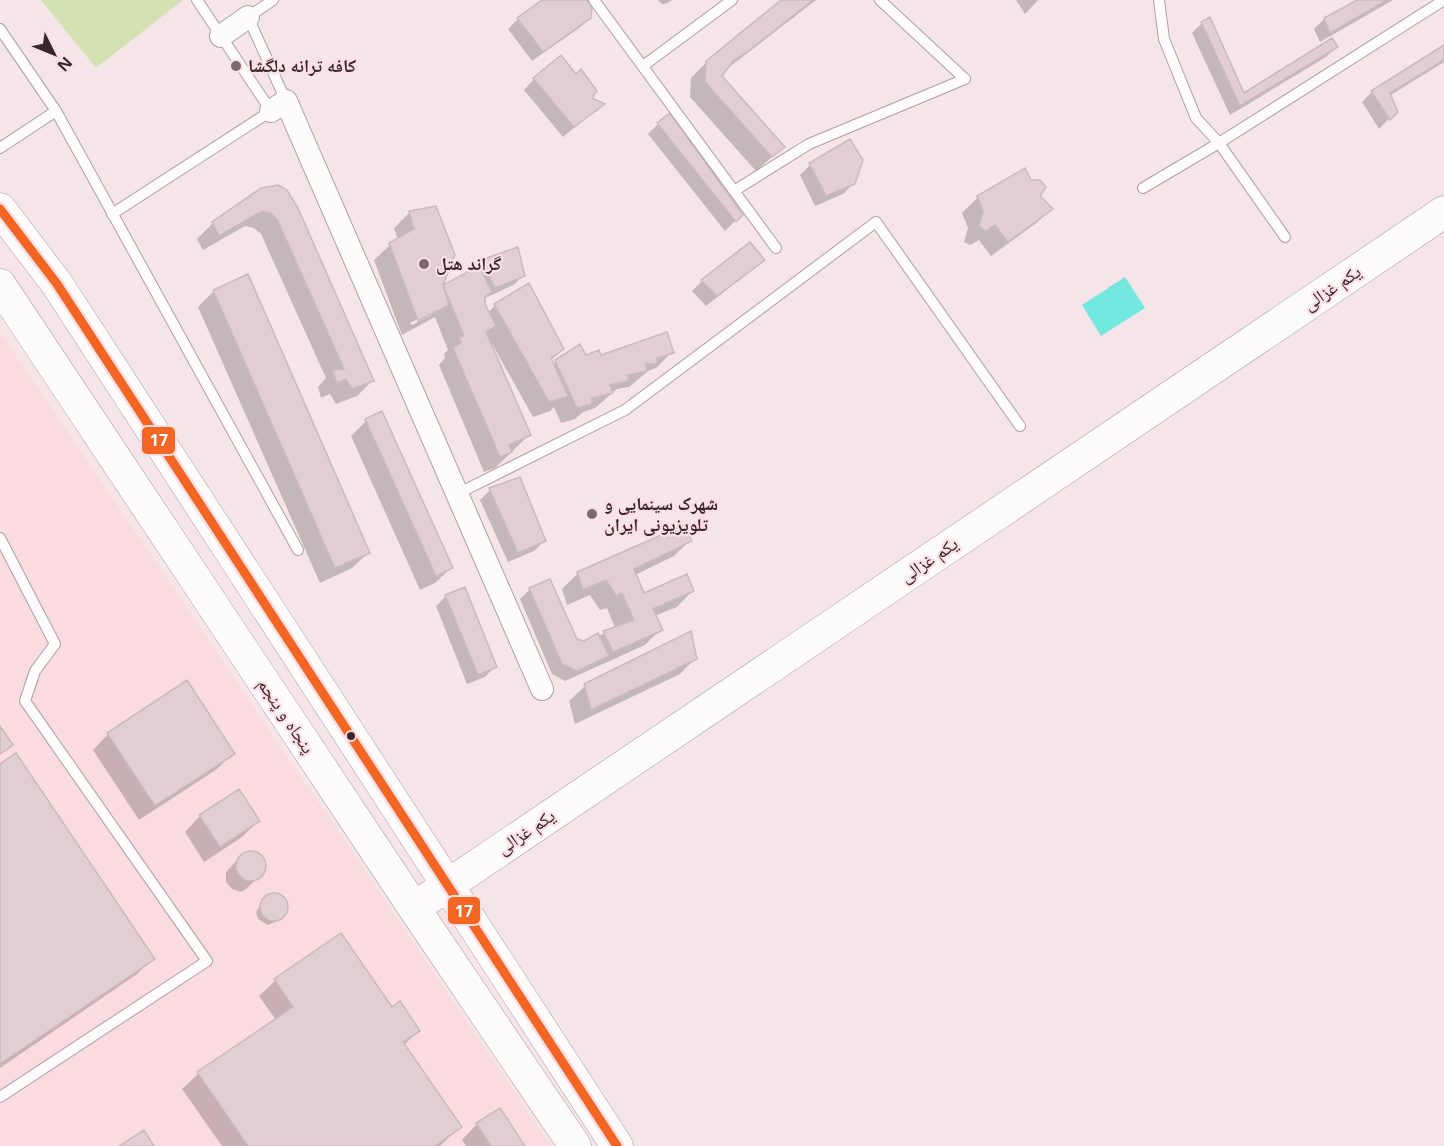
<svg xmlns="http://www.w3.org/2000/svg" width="1444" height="1146" viewBox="0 0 1444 1146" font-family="'Noto Sans','Noto Naskh Arabic',sans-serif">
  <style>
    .built { fill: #fadbe0 }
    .green { fill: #d4e1b2 }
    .water { fill: #72e8e0 }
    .shadow { fill: #0003; fill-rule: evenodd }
    .building { fill: #e2cdd2; stroke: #c9babd; stroke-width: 1.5 }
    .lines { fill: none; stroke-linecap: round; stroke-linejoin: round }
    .lane-casing { stroke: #ae9fa2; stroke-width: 12 }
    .street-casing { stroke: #ae9fa2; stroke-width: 24 }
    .secondary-casing { stroke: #ae9fa2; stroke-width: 33 }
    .lane { stroke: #fefbfc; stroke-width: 10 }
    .street { stroke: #fefbfc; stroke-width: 22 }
    .secondary { stroke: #fefbfc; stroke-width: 32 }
    .bus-1-casing { stroke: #fbdfe4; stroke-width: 14 }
    .bus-1 { stroke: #f26522; stroke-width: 9 }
    .poi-dot { fill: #7b6a6d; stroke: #fbdfe4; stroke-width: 2 }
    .bus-dot { fill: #39282b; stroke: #fbdfe4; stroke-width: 2 }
    .labels { text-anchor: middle; stroke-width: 4.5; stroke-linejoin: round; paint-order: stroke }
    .poi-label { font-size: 18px; font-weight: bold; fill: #39282b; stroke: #fbdfe4; text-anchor: start }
    .street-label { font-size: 18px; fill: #39282b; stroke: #fbdfe4 }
    .line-badge { stroke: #fbdfe4; stroke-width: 2 }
    .badge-label { font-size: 16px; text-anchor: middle; font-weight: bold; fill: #fff }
  </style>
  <rect width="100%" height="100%" fill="#f5e5e8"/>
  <path class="built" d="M0,332l551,814h-551z"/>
  <path class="green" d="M41,0h142l-87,68z"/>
  <path class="water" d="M1125,277l20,31 -44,28 -19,-31z"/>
  <path class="shadow" d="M545,0h40l5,18 -11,10 -47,33 -24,-32 10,-10z
    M658,0h14l-6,4h-4z
    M783,0h33l-92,71 -4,5 63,71 -27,24 -66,-74 1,-19 16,-16z
    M1016,0h22l-13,14z
    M1360,0h33l-73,42 -6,-13 10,-10z
    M1202,23l41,72 93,-48 -10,10 -96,58 -38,-82z
    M1444,47v15l-55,34 7,15 -17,18 -17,-27 10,-10z
    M534,79l56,19 13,6 -40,33 -39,-47z
    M658,124l83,91 -16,16 -77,-97z
    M810,165l44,18 -11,11 -28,12 -15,-31z
    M1030,181l8,15 13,13 -16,15 -44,32 -12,-16 -9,5 -6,-3 4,-14 -6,-15 16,-16z
    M286,191l86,190 -15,15 -21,8 -6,-10 -9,4 -3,-11 8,-9 -65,-144 -7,-6 -9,-2 -42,24 -6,-11 16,-16z
    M435,207l5,82 32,-17 10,-11 42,14 -11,10 -30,14 5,14 7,-8 68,44 -13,12 2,4 4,-4 30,-4 86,-5 -16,16 -8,3 -19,16 -12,2 -22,19 -12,4 -8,7 -14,4 -7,-16 -4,4 -17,6 -42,-75 -2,1 40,92 -34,33 -11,4 -45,-107 6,-7 -1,-4 4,-4 -13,-33 -33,18 -28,-75 16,-15 8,-5 -4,-12 15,-15zM432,312v3l-20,10 -2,-2z
    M763,260l-11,10 -46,36 -14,-15 10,-10z
    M214,291l154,262 -16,15 -32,15 -122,-276z
    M366,421l85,147 -16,15 -15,7 -69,-154z
    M490,490l54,51 -10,10 -26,11 -28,-62z
    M690,540l-16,16 -39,19 9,20 48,-4 -15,16 -23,9 7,13 -16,16 -80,36 -13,-7 -32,-75 10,-10 46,52 8,2 31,-15 -8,-20 -7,2 -10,-15 -23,10 -5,-16 16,-16z
    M446,596l49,70 -10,11 -18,7 -31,-78z
    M696,658l-16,16 -105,50 -6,-23 16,-15z
    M108,734l125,19 -16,16 -78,51 -46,-70z
    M0,766l153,192 -16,16 -137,94z
    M200,816l58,5 -16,16 -38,25 -19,-30z
    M252,852l8,4 5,8 -2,9 -18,17 -4,2 -9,-3 -6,-7v-10l17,-18z
    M275,895l10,7 1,8 -11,12 -7,3 -10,-6 -2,-7 11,-15z
    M340,935l51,74 27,22 -14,14 56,82 -20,19h-218l-40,-57 16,-15 78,-54 -17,-24 16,-15z
    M477,1124l46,22h-57l-4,-6z"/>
  <path class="building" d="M542,0h45l5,7 -1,11 -48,34 -26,-34z
    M781,0h32l-63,50 -17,11 -11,15 63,71 -13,10 -67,-75 1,-21z
    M1357,0h30l-57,33 -6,-15z
    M1210,17l34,76 88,-55 6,9 -98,59 -39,-84z
    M1444,45v15l-54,33 8,19 -8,8 -19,-29z
    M561,55l15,19 5,-5 16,22 -5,7 13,6 -31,23 -41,-49z
    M670,113l73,102 -7,7 -79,-99z
    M850,139l13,21 -8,24 -29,12 -17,-33z
    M1025,168l6,12h9l6,7 -6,9 13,13 -45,33 -13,-17 -9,6 -7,-5 4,-15 -6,-15z
    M278,185l9,5 11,18 76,173 -22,8 -6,-10 -9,4 -5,-13 12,-1 -67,-150 -7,-6 -8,-2 -43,25 -7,-14 49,-34z
    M436,206l19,49 -12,30 6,20 -31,16 -29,-78 25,-14 -5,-18z
    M750,242l15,18 -48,36 -16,-16z
    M518,247l7,29 -30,12 -14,-28z
    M479,266l13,26 -7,5v7l11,22 -10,6 45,103 -22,10 3,7 -12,5 -47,-109 8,-5 -2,-6 5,-1 -21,-51z
    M248,274l122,279 -35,15 -122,-278z
    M529,283l35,66 -13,9 17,38 -19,6 -55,-98z
    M667,332l7,21 -17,5v6h-11l1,7 -19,4v6l-18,4 3,8 -21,5v6l-15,4 -22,-48 25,-16 6,11 13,-5 2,5z
    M382,411l71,157 -17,8 -71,-157z
    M520,477l26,64 -28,12 -29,-65z
    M684,525l8,16 -58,28 10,24 43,-19 7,17 -41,18 10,21 -50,22 -10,-21 31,-11 -12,-27 -6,3 -10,-16 -23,10 -6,-18z
    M550,579l27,60 7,2 14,-8 11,23 -32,15 -15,-7 -33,-76z
    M465,587l32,80 -19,8 -33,-80z
    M691,631l6,28 -106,51 -7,-26z
    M187,680l48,74 -80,52 -48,-73z
    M0,726l13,19 -13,9z
    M16,753l139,206 -155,105v-300z
    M239,789l21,32 -40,26 -21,-32z
    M236 866a15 15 0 1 1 30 0a15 15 0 1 1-30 0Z
    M260 907a14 14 0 1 1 28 0a14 14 0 1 1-28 0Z
    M341,933l51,74 8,-6 20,30 -17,11 59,85 -27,19h-187l-51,-74 96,-65 -19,-28z
    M500,1108l25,38h-34l-15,-23z
    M144,1130l10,16h-35z"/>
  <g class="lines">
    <g class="lane-casing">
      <path id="lane" d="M273,0l-25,17 38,84
        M594,0l182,248
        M1159,0l5,39 32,79 23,25 66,94
        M0,29l56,82 242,439
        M643,66l89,-66
        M0,148l56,-37
        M1143,188l76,-45 225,-143
        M734,191l75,-47 156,-65 -85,-79
        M112,214l159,-103 -74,-111
        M457,494l168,-84 251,-188 144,204
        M0,538l55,106 -20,27 -10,30 182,260 -207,136"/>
    </g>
    <g class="street-casing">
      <path id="street" d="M221,36l27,-19
        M271,111l15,-10 256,588"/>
    </g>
    <g class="secondary-casing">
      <path id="secondary" d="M0,209l57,75 560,862
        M0,285l414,623 161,238
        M414,908l1030,-696"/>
    </g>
    <use href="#lane" class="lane"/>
    <use href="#street" class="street"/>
    <use href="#secondary" class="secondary"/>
    <g class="bus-1-casing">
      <path id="bus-1" d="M0,209l57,75 560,862"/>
    </g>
    <use href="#bus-1" class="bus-1"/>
  </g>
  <g class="poi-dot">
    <circle cx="236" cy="66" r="6"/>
    <circle cx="424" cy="264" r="6"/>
    <circle cx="592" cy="514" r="6"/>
  </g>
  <circle class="bus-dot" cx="351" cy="736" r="5"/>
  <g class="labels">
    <g class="poi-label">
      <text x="248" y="72">کافه ترانه دلگشا</text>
      <text x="436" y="270">گراند هتل</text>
      <text x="604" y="510">شهرک سینمایی و<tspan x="604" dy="21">تلویزیونی ایران</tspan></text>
    </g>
    <g class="street-label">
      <text transform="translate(1332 288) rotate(-34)" y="6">یکم غزالی</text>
      <text transform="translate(929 560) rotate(-34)" y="6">یکم غزالی</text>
      <text transform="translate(286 716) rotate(56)" y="6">پنجاه و پنجم</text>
      <text transform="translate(526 832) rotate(-34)" y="6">یکم غزالی</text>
    </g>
  </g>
  <g class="line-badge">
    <rect x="141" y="426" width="35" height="29" rx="6" fill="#f26522"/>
    <rect x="447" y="896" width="34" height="29" rx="6" fill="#f26522"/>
  </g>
  <g class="badge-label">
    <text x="159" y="446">17</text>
    <text x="464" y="917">17</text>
  </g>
  <g transform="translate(54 54) rotate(133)" stroke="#fbdfe4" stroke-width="4.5" paint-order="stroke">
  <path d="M0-4.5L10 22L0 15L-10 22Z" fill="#39282b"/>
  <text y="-9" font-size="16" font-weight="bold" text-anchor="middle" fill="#39282b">N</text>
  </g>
</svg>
